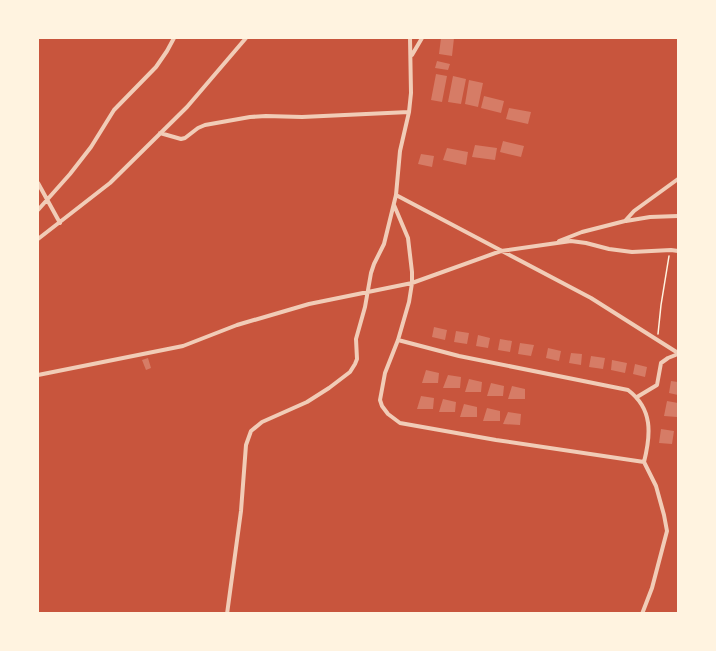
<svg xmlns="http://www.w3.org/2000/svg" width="716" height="651" viewBox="0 0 716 651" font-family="Quicksand,sans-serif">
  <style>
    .building { fill: #d67c66 }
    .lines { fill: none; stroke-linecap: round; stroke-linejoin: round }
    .path { stroke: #fff3e0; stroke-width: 1.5 }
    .minor { stroke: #f1ccb7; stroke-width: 4 }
  </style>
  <rect width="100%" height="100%" fill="#c8553d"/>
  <path class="building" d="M441,38h13l-2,18 -13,-2z
    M437,61l13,3 -2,6 -13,-2z
    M436,74l11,2 -5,26 -11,-2z
    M453,76l13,3 -5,25 -13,-2z
    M469,80l14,3 -5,24 -13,-3z
    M484,96l20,5 -3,12 -20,-5z
    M509,108l22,4 -3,12 -22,-5z
    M503,141l21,5 -3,11 -21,-5z
    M475,145l22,3 -2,12 -23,-3z
    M447,148l21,4 -2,13 -23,-5z
    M421,154l13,2 -2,11 -14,-3z
    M434,327l13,3 -2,10 -13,-3z
    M456,331l13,2 -2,11 -13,-2z
    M478,335l12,3 -2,10 -12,-2z
    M500,339l12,2 -2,11 -12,-2z
    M520,343l14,2 -3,11 -13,-2z
    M548,348l13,3 -2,10 -13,-3z
    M571,353l11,1 -1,11 -12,-2z
    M591,356l14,2 -2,11 -14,-2z
    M148,358l3,10 -5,2 -4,-10z
    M612,360l15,3 -2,10 -14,-3z
    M635,364l12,3 -2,10 -12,-3z
    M426,370l13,3 -1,10h-16z
    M448,375l13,2 -1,11h-17z
    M469,379l13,3 -1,10h-16z
    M671,381l7,1v13l-9,-2z
    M491,383l13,3 -1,10h-16z
    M512,386l13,3v10h-17z
    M421,396l13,2 -1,11h-16z
    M443,399l13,3 -1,10h-16z
    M667,401l11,2 -1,14 -13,-1z
    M464,404l13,3v10h-17z
    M487,408l13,3v10h-17z
    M508,412l13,2 -1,11 -17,-1z
    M661,429l13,2 -2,13 -13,-1z"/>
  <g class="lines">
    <path class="path" d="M658,334l3,-29 8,-49"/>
    <path class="minor" d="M412,55l10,-17
      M160,133l21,6 4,-1 13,-10 7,-3 45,-8 16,-1 36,1 107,-5
      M38,183l22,40
      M396,195l195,103 87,55
      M394,205l14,33 4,34v11l-3,19 -11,38 -13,33 -5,27 2,6 6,8 12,9 96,17 148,22
      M38,210l32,-36 21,-27 23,-37 42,-43 11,-16 7,-13
      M626,221l24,-4 28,-1
      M38,239l72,-56 77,-76 59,-69
      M559,241l23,-9 43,-11 9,-10 44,-32
      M398,340l61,16 169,34c25,19 23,44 16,72l12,24 8,29 3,16 -15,57 -10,26
      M38,375l145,-29 54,-21 72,-21 103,-21 89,-32 70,-10 15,2 23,6 23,3 39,-2 7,1
      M637,397l20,-12 4,-22 7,-5 10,-4
      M227,614l14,-103 5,-66 5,-14 11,-9 45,-20 22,-14 21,-16 5,-8 2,-5 -1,-20 9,-32 6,-34 3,-9 10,-20 12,-49 4,-44 9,-39 2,-19 -1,-55"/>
  </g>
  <rect width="716" height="651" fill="none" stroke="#fff3e0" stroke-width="78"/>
</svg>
